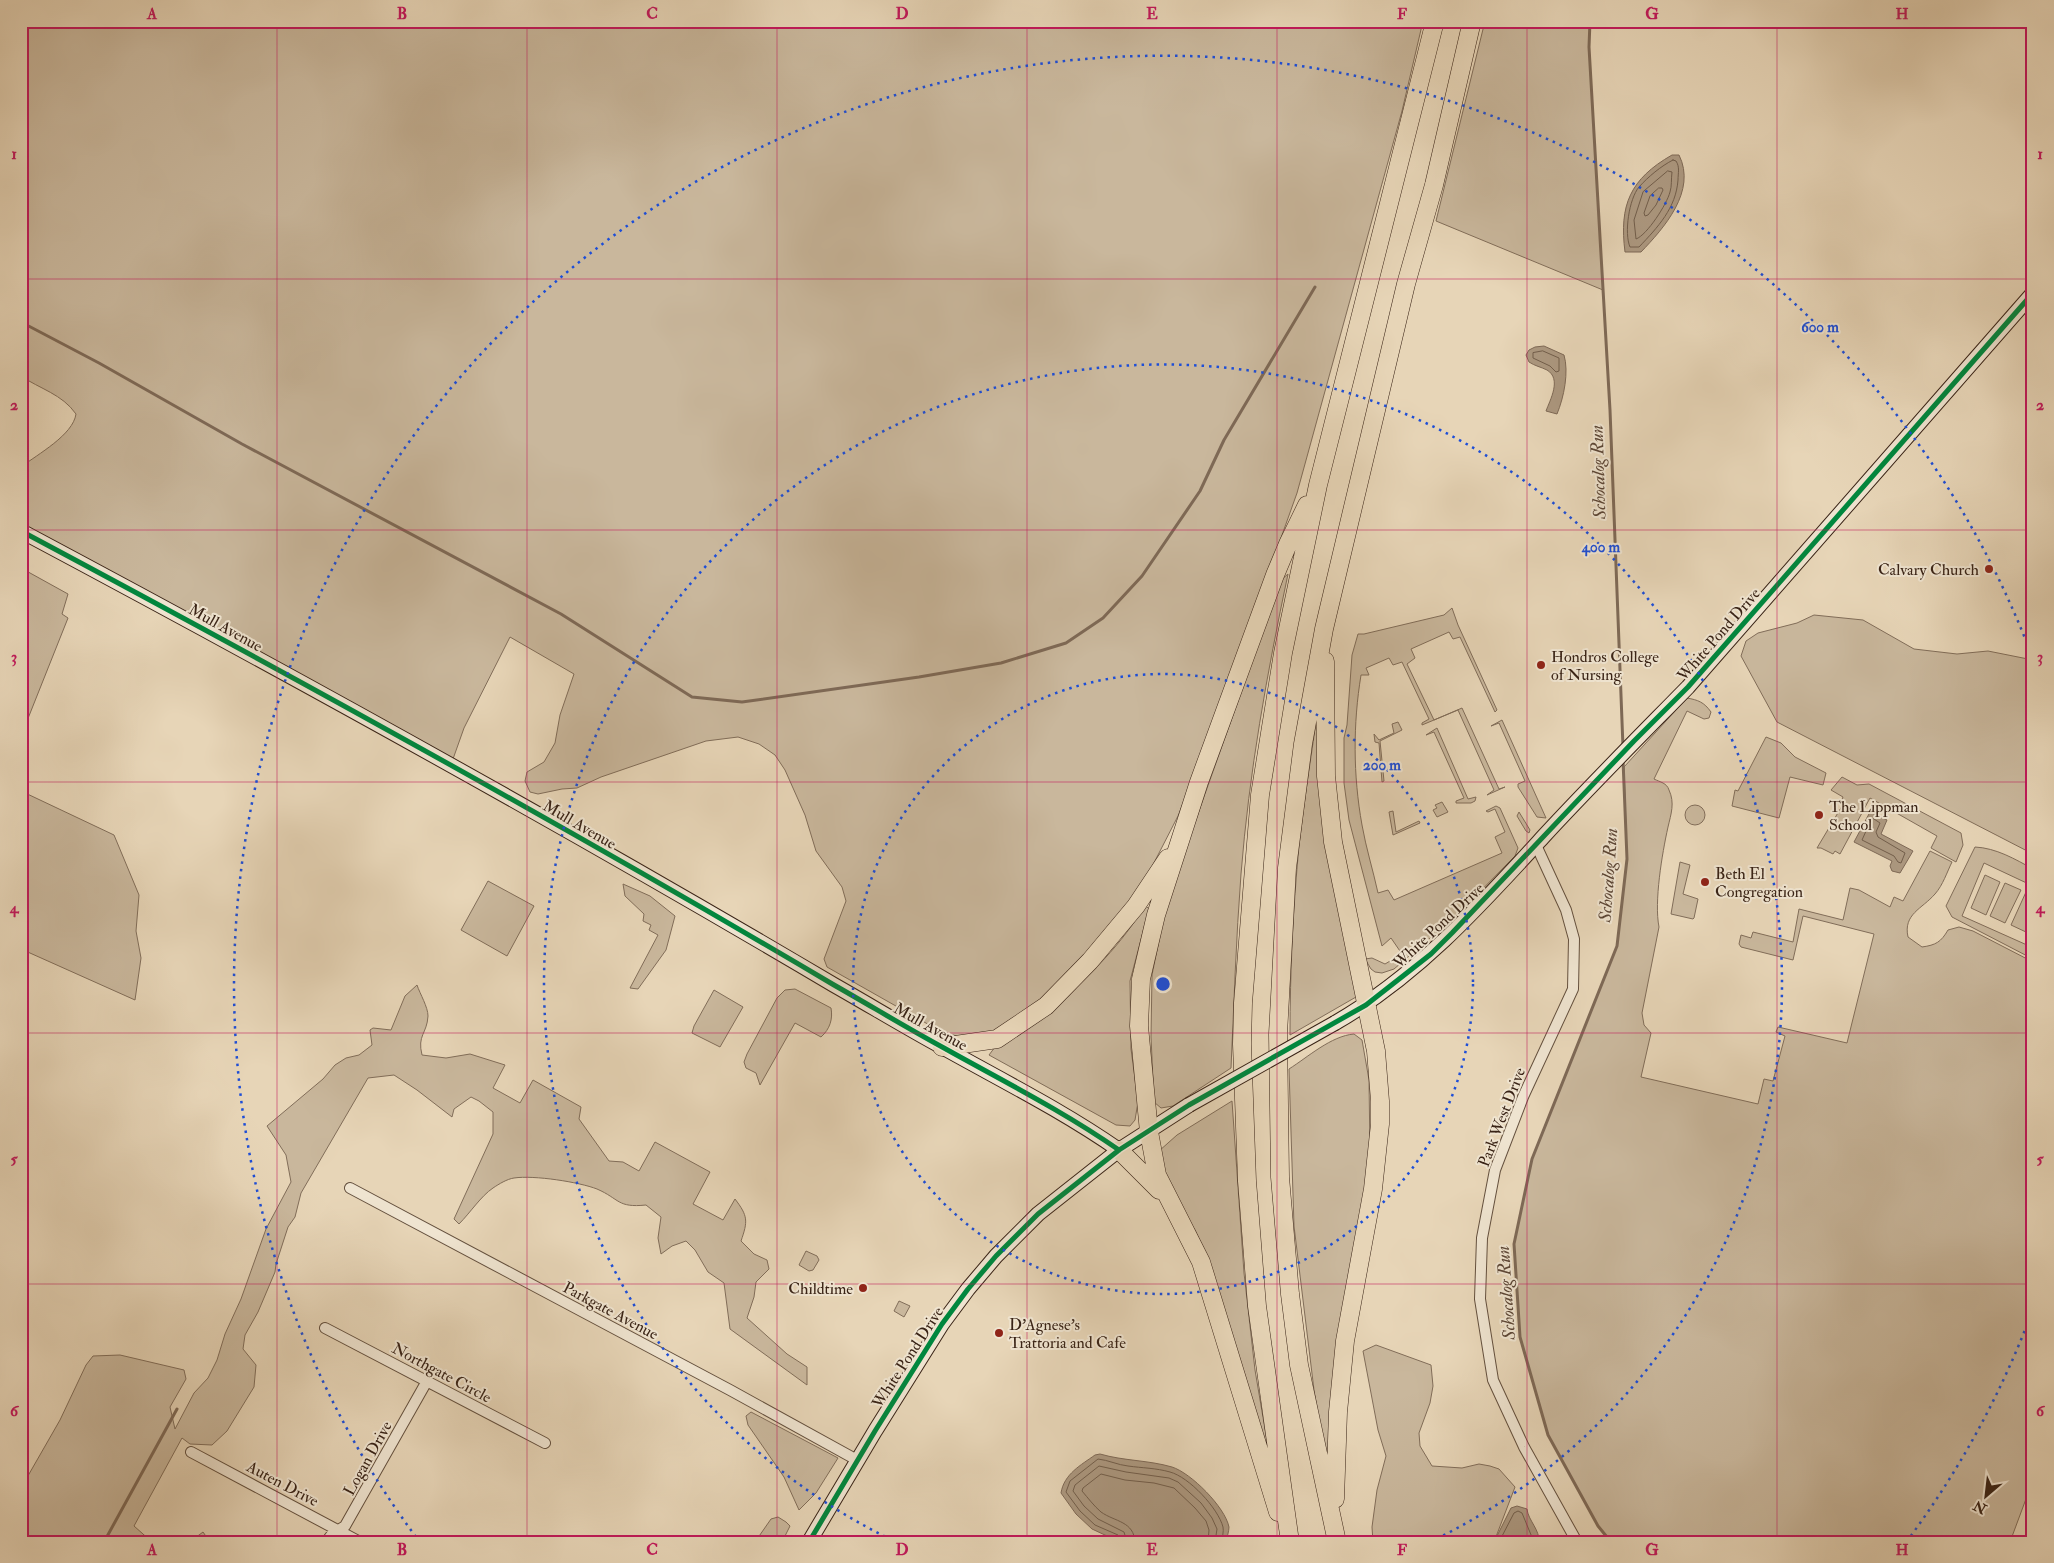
<svg xmlns="http://www.w3.org/2000/svg" width="2054" height="1563" viewBox="0 0 2054 1563" font-family="'IM FELL Double Pica',serif">
  <style>
    .green { fill: #c9b79c; stroke: #816d59 }
    .water { fill: #ac9880; stroke: #7e6956 }
    .lines { fill: none; stroke-linecap: round; stroke-linejoin: round }
    .shore { stroke: #725e4b; stroke-width: 1 }
    .stream { stroke: #7e6956; stroke-width: 3 }
    .street-casing { stroke: #64503e; stroke-width: 12 }
    .secondary-casing { stroke: #392316; stroke-width: 16 }
    .highway-casing { stroke: #392316; stroke-width: 19 }
    .street { stroke: #efe4d0; stroke-width: 10 }
    .secondary { stroke: #efe4d0; stroke-width: 14 }
    .highway { stroke: #e7d5b7; stroke-width: 18 }
    .secondary-bridge-casing { stroke: #392316; stroke-width: 16; stroke-linecap: butt }
    .secondary-bridge { stroke: #efe4d0; stroke-width: 14 }
    .cycleway-casing { stroke: #efe4d0; stroke-width: 8 }
    .cycleway { stroke: #00873e; stroke-width: 5 }
    .grid { fill: none; stroke: #c2185b; stroke-width: 1; stroke-opacity: 0.55 }
    .ring { fill: none; stroke: #1d4ed8; stroke-width: 2.5; stroke-dasharray: 2.5 5 }
    .poi-dot { fill: #8f2418; stroke: #efe4d0; stroke-width: 2 }
    .labels { text-anchor: middle; stroke-width: 4; stroke-linejoin: round; paint-order: stroke }
    .poi-label { font-size: 16px; fill: #392316; stroke: #efe4d0; text-anchor: start }
    .street-label { font-size: 16px; fill: #392316; stroke: #efe4d0 }
    .water-label { font-size: 18px; font-style: italic; fill: #5c4636; stroke: #efe4d0 }
    .centre { fill: #1d4ed8; stroke: #efe4d0; stroke-width: 2.5 }
    .ring-label { font-size: 15px; text-anchor: middle; font-weight: bold; fill: #1d4ed8; stroke: #efe4d0; stroke-width: 4; stroke-linejoin: round; paint-order: stroke }
    .neatline { fill: none; stroke: #c2185b; stroke-width: 2 }
    .grid-label { font-size: 16px; text-anchor: middle; font-weight: bold; fill: #c2185b }
  </style>
  <rect width="100%" height="100%" fill="#e7d5b7"/>
  <filter id="stains"><feTurbulence type="fractalNoise" baseFrequency=".004" numOctaves="4"/><feColorMatrix values="0 0 0 0 .2 0 0 0 0 .09 0 0 0 0 .02 0 0 0 .5 -.17"/></filter>
  <radialGradient id="worn" r=".72"><stop offset=".6" stop-color="#630" stop-opacity="0"/><stop offset="1" stop-color="#630" stop-opacity=".3"/></radialGradient>
  <path class="green" d="M21,21h1402l-21,90 -105,382 -85,238 -34,85 -39,76 -76,90 -72,55 -21,3 -30,-9 -113,-64 -3,-8 22,-58 -4,-14 -26,-36 -11,-36 -20,-45 -10,-15 -16,-11 -21,-7 -32,4 -105,36 -24,11 -15,1 -24,5 -8,-2 -5,-11 2,-9 17,-10 11,-19 5,-28 14,-41 -64,-37 -46,91 -11,31 -432,-235v-57c17,-13 52,-32 55,-53 -14,-20 -36,-25 -55,-38z
    M1485,21h105l-1,26 14,243 -167,-69z
    M21,568l47,26 -6,20 6,4 -47,118z
    M1288,574c-21,99 -39,199 -47,300 -5,65 -7,129 -10,194l-58,38 -12,2 -7,-6 -3,-65 1,-62 15,-74 114,-321z
    M1452,608l6,17 39,85 -2,2 -35,-75 -7,2 -4,-7 -38,17 4,9 -8,6 27,56 28,-12 37,81 6,-2 -18,8 7,-5 -36,-80 -36,15v-2l7,-4 -27,-57 -9,3 -4,-7 -23,10 3,7h-8c-8,49 -8,100 1,150 4,23 11,45 16,68l10,-3 6,10 108,-47 -7,-16 10,-5 -10,-23 -7,3 -2,-1 10,-5 4,2 18,40 -3,8 -59,60 -62,53 -12,4 -7,-1 -4,-3 -6,-10 7,-1 13,6 17,-10 -11,-16 -9,8 -33,-126 -5,-37v-45l3,-13 5,-70 6,-21h6l80,-19z
    M1814,615l49,5 51,29 43,5 31,-3 45,9v194l-256,-132 -36,-66 5,-15 12,-8 39,-10z
    M1687,698c11,2 17,4 24,14l-2,6 -5,1 -17,-8 -33,68c6,3 13,4 15,11 6,13 2,24 -1,37 -6,27 -14,75 -9,100l-17,86 2,12 7,8 -10,44 117,27 6,-25 9,2 12,-45 -9,-4 2,-5 69,16 27,-109 -71,-18 -10,44 -52,-13 -2,-3 2,-9 10,3 2,-6 40,10 6,-33 44,11 7,-32 9,2 31,17 4,-10 9,4 27,-50 22,11c-5,10 -9,23 -17,32 -13,15 -32,20 -27,43l14,10c14,-2 19,-5 26,-17l11,-3 14,4 60,31v518l-23,62h-399l-13,-16 -50,-91 -28,-98 -6,-93 18,-85 85,-213 10,-87 -3,-92z
    M1318,707l38,290 -66,38c0,-63 3,-126 9,-189 5,-47 13,-93 19,-139z
    M1502,720l44,98 -9,-1 -19,-30v-3l7,-3 -26,-58 -8,3z
    M1398,722l4,8 -22,11 4,40 -2,1 -3,-39 -4,-1 -1,-8 5,6 15,-7 -2,-9z
    M1437,728l31,71 8,-2 -1,4 -4,2h-15v-2l8,-3 -30,-66 -8,3z
    M1766,737l15,6 14,14 31,16 -3,12 -33,-8 -11,41 -47,-12 3,-16 3,1z
    M1842,777l15,8 12,-1 92,49 2,12 -7,17 -25,-14 6,-12 -67,-38 -30,56 -5,-3 -2,3 -12,-6h-4l25,-42 -2,-2 3,-7 -12,-7z
    M21,791l93,44 25,60 -3,36 5,27 -6,42 -114,-51z
    M1442,802l6,10 -11,5 -4,-7 4,-2 -2,-3z
    M1685 815a10 10 0 1 1 20 0a10 10 0 1 1-20 0Z
    M1393,811l3,21 23,-11 1,2 -27,12 -4,-23z
    M1519,812l11,18 -1,3 -3,-2 -9,-15z
    M1975,847c21,1 40,12 58,22v17l-49,-23 -22,53 65,29 6,-9v23l-81,-42 -6,-11z
    M1680,862l10,3 -7,29 15,5 -4,19 -1,1 -22,-5z
    M1985,875l15,7 -14,33 -15,-7z
    M488,881l46,25 -27,50 -46,-26z
    M2005,883l16,7 -16,33 -15,-7z
    M623,884l27,12 25,20 -9,34 -28,39 -8,-1 28,-53 -9,-5 2,-5 -8,-4 1,-7 -19,-18z
    M2026,892l7,3v23l-7,14 -15,-7z
    M1145,905l4,4 -19,72 1,68 7,53 -3,18 -5,6 -14,-1 -127,-70 6,-8c20,-14 42,-26 60,-42 34,-28 68,-62 90,-100z
    M417,985c3,9 11,22 11,31 -1,18 -11,19 -6,39l24,3 24,-4 35,11 -12,23 27,15 13,-23 48,27 -2,12 30,42 14,1 16,9 16,-29 55,30 -17,32 30,16 12,-21c13,17 13,22 6,42l13,13 13,6 2,9 -13,13 -2,15 -7,21 40,36 20,13v18l-77,-56 -6,-46 -16,-11 -13,-22 -9,-9 -14,5 -11,8 -3,-16 3,-21 -15,-12c-29,3 -26,-6 -49,-16 -18,-7 -63,-14 -83,-11 -7,1 -15,6 -21,10 -12,8 -23,25 -34,36l-5,-5 39,-85v-22l-14,-11 -8,-4 -17,12 -2,8 -35,-27 -23,-15 -26,3 -67,115 -6,24 -7,10 -12,37 -1,8 -17,40 -13,23 -2,14 13,16 -2,22 -27,44 -15,14 -22,-1 -8,-6 -48,88 18,16h-131v-54l39,-68 26,-55 7,-9 27,-1 64,15 2,9 -16,28 5,22 19,-36 14,-15 9,-18 8,-26 16,-35 25,-70 25,-47 -5,-27 -19,-29 56,-47 12,-14 11,-7 13,-3 13,-10 -2,-15 3,-2 18,2 14,-34z
    M795,989l36,19c2,11 -1,21 -10,29l-26,-14 -35,62 -4,-12 -10,-5 -2,-6 3,-8 30,-56 8,-8z
    M714,990l29,17 -23,40 -28,-14 2,-7z
    M1354,1034l8,6 7,40 1,74 -38,317 -7,-15 -11,-66 -20,-164 -5,-157c19,-12 42,-33 65,-35z
    M1232,1101l12,172 11,97 15,89 -62,-201 -13,-28 -28,-42 -8,-37 18,-16z
    M806,1251l11,5 2,4 -6,10 -4,1 -10,-6z
    M899,1301l11,5 -6,11 -10,-6z
    M1376,1345l55,20 2,21 -3,17 -11,30 1,13 12,20 30,2 17,-4 11,2 9,3 16,18 -21,55h-121l-1,-15 5,-37 9,-34 -8,-26 -15,-79z
    M751,1412l87,46 -22,35 -17,17 -15,-33 -36,-52 -2,-9z
    M778,1517l8,5 4,4 -8,16h-27l16,-23z
    M203,1532l7,10h-20l1,-1z"/>
  <path class="water" d="M1672,155h7c18,36 -15,73 -38,97h-16c-6,-47 5,-73 47,-97z
    M1544,346l20,9c5,17 0,42 -7,59l-11,-3c4,-11 16,-32 1,-41 -6,-3 -12,-4 -18,-8l-3,-7 3,-5 6,-3z
    M1870,812l17,8 -6,14 32,17 -13,22 -8,-2 -2,-5 2,-5 -38,-19z
    M1100,1454c24,7 48,6 72,13 19,6 53,40 57,60 0,4 -2,10 -3,15h-106l-28,-13 -16,-15 -15,-21c3,-19 20,-28 34,-38z
    M1517,1506l10,3c1,11 13,21 12,33h-45l17,-34z"/>
  <g class="lines">
    <path class="shore" d="M1673,160l3,1c4,6 2,12 2,19 -2,28 -20,47 -39,67h-9c-6,-14 -1,-48 9,-60 9,-10 22,-21 34,-27z
      M1668,171l4,1c-1,7 0,14 -2,20 -3,12 -23,43 -34,47l-2,-19 9,-28z
      M1659,188h3l1,2 -7,15 -8,10 -3,1 -1,-3 6,-17z
      M1543,351l16,7v13l-3,1 -6,-6 -17,-8v-5z
      M1874,819l6,4 -4,9 2,5 27,16 -4,10 -3,-1 -4,-6 -32,-16 9,-20z
      M1121,1542l-3,-7 -23,-10 -15,-14 -14,-19 4,-11 28,-22c10,1 20,6 30,7 14,2 28,2 42,6 19,5 48,36 53,55 1,4 -1,10 -1,15
      M1127,1542l-3,-10 -26,-13 -14,-13 -11,-15 2,-6 24,-19 27,6 43,6 9,4 23,21 11,15 5,11 -2,13
      M1135,1542c-1,-21 -20,-20 -34,-30 -7,-6 -13,-14 -19,-21l1,-3 18,-14 24,6 29,3 20,5 21,20 11,13 3,9 -1,12
      M1499,1542l15,-29 4,-2 4,2 12,29"/>
    <path class="stream" d="M1590,21l-1,26 21,363 13,337
      M21,322l78,41 143,81 319,170 131,83 50,5 177,-25 82,-14 65,-20 37,-25 39,-42 58,-85 24,-51 91,-153
      M104,1542l73,-133
      M1611,1542l-13,-16 -50,-91 -28,-98 -6,-93 18,-85 85,-213 10,-87 -4,-99"/>
    <g class="street-casing">
      <path id="street" d="M1536,845l30,65 8,29 -1,50 -50,108 -28,73 -13,68 -2,61 13,81 31,67 53,95
        M350,1188l380,202 127,70
        M325,1328l220,115
        M191,1452l169,90
        M326,1542l6,-8 13,-8 82,-145"/>
    </g>
    <g class="secondary-casing">
      <path id="secondary" d="M21,531c274,146 546,296 813,454 37,21 73,43 110,63 59,33 119,63 175,102
        M1335,1023c82,-47 145,-117 208,-186 47,-51 96,-100 145,-150l345,-394
        M809,1542l66,-111 67,-107 26,-35 28,-33 42,-42 81,-64 70,-45"/>
    </g>
    <g class="highway-casing">
      <path id="highway" d="M1325,661l1,115 7,66 43,209 4,50v23l-7,65 -28,152 -7,71 -3,87
        M942,1047l55,-8 49,-33 44,-45 46,-55 32,-48
        M1119,1150l40,40
        M1278,1512l-77,-250 -44,-87 -8,-43 -10,-106 2,-47 15,-64 43,-133 76,-207 13,-31 19,-39
        M1290,1542l-33,-236 -10,-125 -5,-137 1,-41 17,-208 23,-142 35,-168 117,-464
        M1337,1542l-38,-177 -9,-71 -10,-117 -2,-143 9,-166 16,-124 21,-115 82,-345 28,-99 38,-164"/>
    </g>
    <use href="#street" class="street"/>
    <use href="#secondary" class="secondary"/>
    <use href="#highway" class="highway"/>
    <g class="secondary-bridge-casing">
      <path id="secondary-bridge" d="M1189,1105l146,-82"/>
    </g>
    <use href="#secondary-bridge" class="secondary-bridge"/>
    <g class="cycleway-casing">
      <path id="cycleway" d="M21,531c274,146 546,296 813,454 37,21 73,43 110,63 59,33 119,63 175,102
        M809,1542l66,-111 67,-107 26,-35 28,-33 42,-42 81,-64 70,-45 177,-100 65,-51 21,-21 182,-192 54,-54 345,-394"/>
    </g>
    <use href="#cycleway" class="cycleway"/>
  </g>
  <path class="grid" d="M277,21v1521M527,21v1521M777,21v1521M1027,21v1521M1277,21v1521M1527,21v1521M1777,21v1521M21,279h2012M21,530h2012M21,782h2012M21,1033h2012M21,1284h2012"/>
  <g class="ring">
    <circle cx="1163" cy="984" r="310"/>
    <path d="M892 1540A619 619 0 1 1 1434 1540"/>
    <path d="M2030 1317A929 929 0 0 1 1910 1537M416 1537A929 929 0 1 1 2030 651"/>
  </g>
  <g class="poi-dot">
    <circle cx="1989" cy="569" r="5"/>
    <circle cx="1541" cy="665" r="5"/>
    <circle cx="1819" cy="815" r="5"/>
    <circle cx="1705" cy="882" r="5"/>
    <circle cx="863" cy="1288" r="5"/>
    <circle cx="999" cy="1333" r="5"/>
  </g>
  <g class="labels">
    <g class="poi-label">
      <text x="1979" y="575" text-anchor="end">Calvary Church</text>
      <text x="1551" y="662">Hondros College<tspan x="1551" dy="18">of Nursing</tspan></text>
      <text x="1829" y="812">The Lippman<tspan x="1829" dy="18">School</tspan></text>
      <text x="1715" y="879">Beth El<tspan x="1715" dy="18">Congregation</tspan></text>
      <text x="853" y="1294" text-anchor="end">Childtime</text>
      <text x="1009" y="1330">D'Agnese's<tspan x="1009" dy="18">Trattoria and Cafe</tspan></text>
    </g>
    <g class="street-label">
      <text transform="translate(226 627) rotate(29)" y="6">Mull Avenue</text>
      <text transform="translate(1718 634) rotate(-49)" y="6">White Pond Drive</text>
      <text transform="translate(580 824) rotate(30)" y="6">Mull Avenue</text>
      <text transform="translate(1438 925) rotate(-43)" y="6">White Pond Drive</text>
      <text transform="translate(931 1026) rotate(29)" y="6">Mull Avenue</text>
      <text transform="translate(1501 1117) rotate(-69)" y="6">Park West Drive</text>
      <text transform="translate(611 1310) rotate(28)" y="6">Parkgate Avenue</text>
      <text transform="translate(907 1357) rotate(-57)" y="6">White Pond Drive</text>
      <text transform="translate(442 1372) rotate(28)" y="6">Northgate Circle</text>
      <text transform="translate(367 1458) rotate(-61)" y="6">Logan Drive</text>
      <text transform="translate(283 1483) rotate(28)" y="6">Auten Drive</text>
    </g>
    <g class="water-label">
      <text transform="translate(1598 472) rotate(-92)" y="6">Schocalog Run</text>
      <text transform="translate(1608 875) rotate(-86)" y="6">Schocalog Run</text>
      <text transform="translate(1506 1293) rotate(-94)" y="6">Schocalog Run</text>
    </g>
  </g>
  <circle cx="1163" cy="984" r="8" class="centre"/>
  <g class="ring-label">
    <text x="1820" y="332">600 m</text>
    <text x="1601" y="552">400 m</text>
    <text x="1382" y="770">200 m</text>
  </g>
  <rect width="2054" height="1563" fill="none" stroke="#e7d5b7" stroke-width="55"/>
  <g transform="translate(1986 1496) rotate(208)" stroke="#efe4d0" stroke-width="4" paint-order="stroke">
  <path d="M0-4L9 19L0 12L-9 19Z" fill="#392316"/>
  <text y="-8" font-size="14" font-weight="bold" text-anchor="middle" fill="#392316">N</text>
  </g>
  <rect x="28" y="28" width="1998" height="1508" class="neatline"/>
  <g class="grid-label">
    <text x="152" y="19">A</text>
    <text x="402" y="19">B</text>
    <text x="652" y="19">C</text>
    <text x="902" y="19">D</text>
    <text x="1152" y="19">E</text>
    <text x="1402" y="19">F</text>
    <text x="1652" y="19">G</text>
    <text x="1902" y="19">H</text>
    <text x="14" y="159">1</text>
    <text x="2040" y="159">1</text>
    <text x="14" y="410">2</text>
    <text x="2040" y="410">2</text>
    <text x="14" y="662">3</text>
    <text x="2040" y="662">3</text>
    <text x="14" y="913">4</text>
    <text x="2040" y="913">4</text>
    <text x="14" y="1164">5</text>
    <text x="2040" y="1164">5</text>
    <text x="14" y="1416">6</text>
    <text x="2040" y="1416">6</text>
    <text x="152" y="1555">A</text>
    <text x="402" y="1555">B</text>
    <text x="652" y="1555">C</text>
    <text x="902" y="1555">D</text>
    <text x="1152" y="1555">E</text>
    <text x="1402" y="1555">F</text>
    <text x="1652" y="1555">G</text>
    <text x="1902" y="1555">H</text>
  </g>
  <rect width="100%" height="100%" filter="url(#stains)"/>
  <rect width="100%" height="100%" fill="url(#worn)"/>
</svg>
